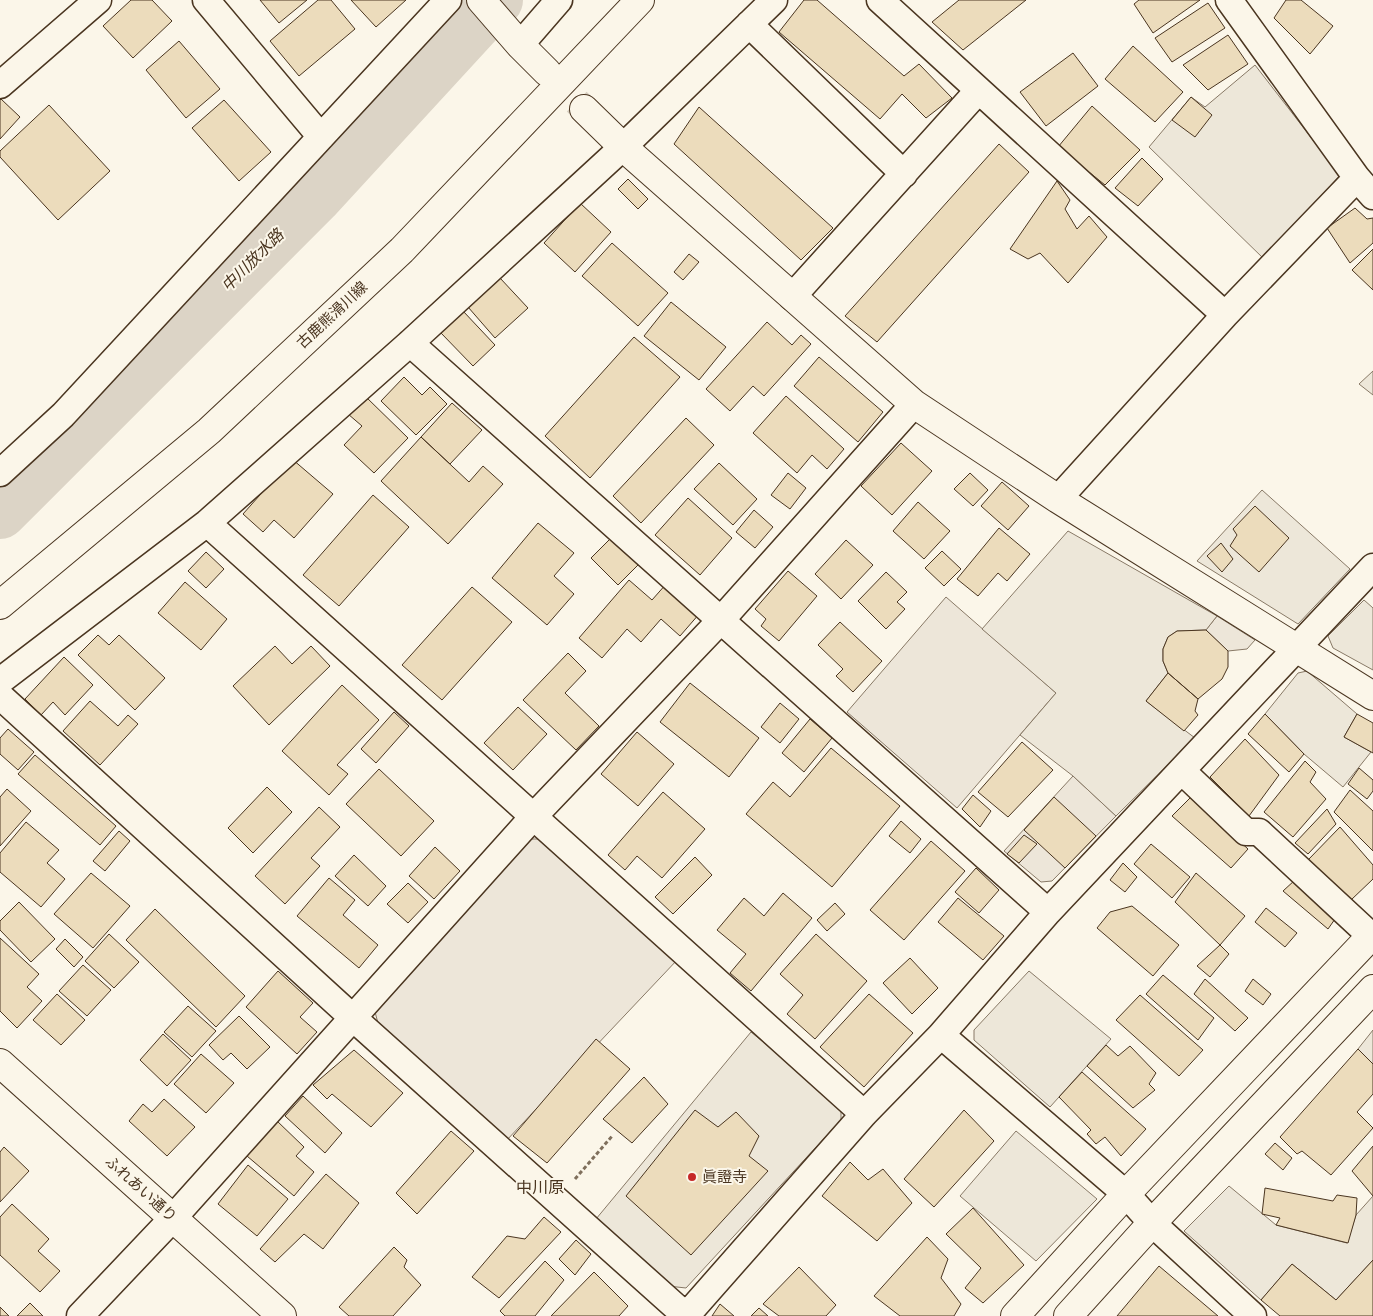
<svg xmlns="http://www.w3.org/2000/svg" width="1373" height="1316" viewBox="0 0 1373 1316" font-family="'Noto Sans','Noto Sans JP',sans-serif">
  <style>
    .green { fill: #ede6d9; stroke: #887966 }
    .parking { fill: #ede7d9; stroke: #887966 }
    .lines { fill: none; stroke-linecap: round; stroke-linejoin: round }
    .river { stroke: #dcd4c6; stroke-width: 54 }
    .building { fill: #ecdcbc; stroke: #4a3520 }
    .secondary-tunnel { stroke: #d8cfc1; stroke-width: 28; stroke-dasharray: 28 14; stroke-linecap: butt }
    .street-casing { stroke: #4a3520; stroke-width: 29 }
    .secondary-casing { stroke: #4a3520; stroke-width: 30 }
    .path { stroke: #7f6f5c; stroke-width: 3; stroke-dasharray: 4 2.5; stroke-linecap: butt }
    .street { stroke: #fbf6e9; stroke-width: 26 }
    .secondary { stroke: #fbf6e9; stroke-width: 28 }
    .poi-dot { fill: #c62828; stroke: #fbf6e9; stroke-width: 2 }
    .labels { text-anchor: middle; stroke-width: 4; stroke-linejoin: round; paint-order: stroke }
    .street-label { font-size: 15px; fill: #4a3520; stroke: #fbf6e9 }
    .poi-label { font-size: 15px; fill: #4a3520; stroke: #fbf6e9; text-anchor: start }
    .water-label { font-size: 16px; font-style: italic; fill: #4a3520; stroke: #fbf6e9 }
    .neighbourhood-label { font-size: 16px; fill: #4a3520; stroke: #fbf6e9 }
  </style>
  <rect width="100%" height="100%" fill="#fbf6e9"/>
  <path class="green" d="M946,597l110,96 -99,115 -110,-96z
    M1217,616l38,24 -8,9 -19,2 -22,-21z
    M1073,776l43,40 -64,65 -11,1 -37,-31z
    M528,839h18l132,120 -173,183 -126,-115 -5,-19z"/>
  <path class="parking" d="M1255,65l85,110 -76,84 -115,-112 42,-50 14,10z
    M1373,371v24l-14,-11z
    M1262,490l88,79 -52,55 -101,-63z
    M1068,531l149,85 -11,14 -29,1 -9,6 -5,12v12l5,12 -22,28 49,37 -79,78 -43,-40 -53,-41 36,-42 -74,-64z
    M1364,600l9,8v62l-40,-22 -5,-12z
    M1307,671l50,43 -13,23 27,15 -28,35 -39,-33 -39,-40 33,-41z
    M1029,971l82,68 -61,68 -76,-67v-10z
    M1373,1030v34l-15,-15z
    M751,1032l90,74v14l-155,168 -18,-2 -72,-67z
    M1016,1131l81,68 -61,62 -76,-65z
    M1229,1186l47,39 71,18 9,-28 17,-19v64l-37,40 -44,-36 -31,36 -77,-69z"/>
  <g class="lines">
    <path class="river" d="M0,512l315,-315 181,-197"/>
  </g>
  <path class="building" d="M131,0h21l20,21 -39,37 -30,-32z
    M260,0h47l-28,23z
    M318,0h13l24,29 -56,47 -29,-35z
    M351,0h55l-30,27z
    M804,0h13l87,76 15,-12 33,34 -26,20 -24,-24 -22,25 -101,-87z
    M959,0h67l-63,50 -31,-28z
    M1139,0h61l-47,33 -19,-29z
    M1286,0h15l32,26 -23,28 -36,-36z
    M1208,3l17,25 -53,34 -17,-24z
    M1228,35l20,29 -40,26 -25,-25z
    M179,41l41,48 -34,29 -40,-48z
    M1133,46l50,46 -28,30 -50,-43z
    M1073,53l25,33 -52,40 -26,-34z
    M1191,97l21,18 -17,22 -23,-17z
    M1,99l19,18 -20,22v-39z
    M224,100l47,52 -32,29 -47,-53z
    M49,105l61,66 -52,49 -58,-63v-6z
    M1092,106l48,44 -35,35 -47,-38z
    M699,107l134,121 -32,32 -127,-116z
    M999,144l30,28 -152,170 -32,-26z
    M1142,158l21,21 -25,27 -23,-18z
    M628,179l20,20 -10,10 -20,-20z
    M1057,181l13,19 -5,9 12,20 12,-13 18,21 -39,46 -28,-30 -12,6 -18,-10z
    M580,203l31,29 -36,40 -31,-29z
    M1355,208l12,11 6,-1v25l-23,20 -23,-35z
    M612,243l56,50 -30,33 -56,-50z
    M1373,249v41l-21,-20z
    M689,254l10,8 -16,18 -9,-8z
    M500,278l28,30 -33,30 -27,-31z
    M671,302l55,45 -27,33 -55,-44z
    M463,311l32,34 -22,21 -33,-34z
    M767,322l25,23 9,-10 10,9 -47,52 -11,-10 -23,25 -24,-22z
    M634,337l46,40 -90,101 -45,-42z
    M819,357l64,55 -25,30 -64,-56z
    M404,377l18,18 8,-8 17,17 -31,31 -35,-34z
    M365,396l43,42 -34,35 -30,-28 18,-19 -14,-12z
    M786,396l58,53 -17,20 -15,-14 -15,18 -44,-40z
    M452,403l30,27 -32,34 -29,-27z
    M686,418l28,27 -73,78 -28,-27z
    M421,437l48,45 14,-16 20,18 -55,60 -67,-63z
    M901,443l31,28 -40,44 -31,-29z
    M292,459l41,35 -39,44 -20,-18 -11,12 -20,-18z
    M719,463l38,36 -24,26 -39,-36z
    M788,473l18,15 -16,21 -19,-14z
    M970,473l18,17 -15,16 -19,-17z
    M1002,482l27,24 -21,24 -27,-24z
    M373,495l36,32 -70,79 -36,-31z
    M688,498l44,40 -32,37 -45,-40z
    M918,502l32,29 -26,28 -31,-28z
    M1255,506l34,32 -30,34 -29,-26 7,-11 -4,-6z
    M754,510l19,17 -18,21 -19,-16z
    M538,523l36,30 -20,23 20,18 -27,31 -55,-47z
    M999,528l31,26 -23,27 -9,-8 -20,23 -21,-17z
    M612,537l27,27 -21,21 -27,-27z
    M846,540l27,25 -32,34 -26,-25z
    M1221,543l12,16 -11,13 -15,-16z
    M942,551l19,18 -17,17 -19,-18z
    M206,552l18,17 -18,19 -18,-17z
    M788,571l29,25 -38,45 -18,-15 5,-7 -11,-10z
    M886,572l21,20 -10,10 8,7 -19,20 -28,-28z
    M629,580l23,20 15,-17 33,30 -20,23 -19,-17 -20,23 -14,-13 -25,29 -23,-20z
    M185,582l42,37 -26,31 -43,-37z
    M472,587l40,35 -70,78 -40,-35z
    M840,622l42,39 -29,31 -17,-16 7,-7 -25,-24z
    M1206,630l22,21v16l-6,12 -24,20 -30,-26 -5,-12v-12l5,-12 9,-6z
    M98,635l11,10 10,-10 46,43 -30,32 -57,-55z
    M275,646l17,18 19,-18 19,20 -61,59 -36,-39z
    M568,653l18,18 -21,22 34,33 -23,24 -53,-50z
    M64,657l29,28 -28,30 -12,-13 -12,13 -16,-16z
    M1168,673l30,26 -3,12 3,4 -14,16 -38,-30z
    M690,683l69,55 -30,39 -69,-55z
    M342,685l37,35 -42,45 11,9 -19,21 -47,-44z
    M90,701l28,25 10,-11 10,9 -38,41 -37,-34z
    M780,703l19,16 -19,24 -19,-16z
    M518,707l29,27 -34,36 -29,-27z
    M394,712l15,14 -33,37 -15,-14z
    M1265,714l39,40 -15,18 -41,-38z
    M1357,714l16,9v30l-29,-16z
    M810,719l22,19 -28,34 -22,-19z
    M8,729l26,23 -16,18 -18,-16v-16z
    M637,732l37,32 -36,42 -37,-32z
    M1245,739l34,36 -30,41 -39,-39z
    M1022,742l31,28 -45,47 -30,-25z
    M831,748l69,58 -68,81 -86,-73 27,-32 17,15z
    M35,755l81,71 -16,19 -82,-71z
    M1305,761l11,11 -6,10 16,17 -33,38 -29,-25z
    M1359,768l14,12v11l-6,8 -19,-15z
    M379,769l55,52 -33,35 -55,-52z
    M267,787l25,25 -39,41 -25,-25z
    M7,789l24,22 -31,35v-49z
    M1350,790l23,21v40l-39,-39z
    M663,792l42,37 -43,49 -25,-22 -12,14 -17,-15z
    M973,795l18,16 -11,16 -18,-18z
    M1054,797l42,39 -31,32 -41,-38z
    M1191,797l57,52 -17,19 -59,-52z
    M319,807l21,20 -29,31 9,8 -35,38 -30,-28z
    M1327,809l9,15 -28,30 -13,-11z
    M901,821l20,18 -11,14 -21,-17z
    M26,822l33,28 -12,13 18,16 -24,28 -41,-35v-19z
    M1340,827l33,38v14l-22,21 -43,-40z
    M119,831l11,10 -25,30 -12,-10z
    M1024,835l13,9 -18,19 -12,-9z
    M931,841l34,30 -61,69 -34,-30z
    M1151,844l39,33 -18,21 -38,-34z
    M435,847l25,24 -26,28 -25,-23z
    M354,855l32,31 -18,20 -33,-30z
    M695,857l17,18 -39,39 -18,-17z
    M1123,863l14,14 -12,15 -15,-12z
    M976,868l23,22 -20,23 -24,-21z
    M91,873l39,33 -37,42 -39,-34z
    M1196,873l49,43 -25,29 -45,-43z
    M329,878l26,22 -12,15 35,30 -19,23 -62,-52z
    M1295,880l40,39 -7,10 -45,-38z
    M408,883l20,19 -20,21 -21,-19z
    M783,893l29,25 -61,73 -21,-18 16,-19 -29,-24 27,-32 20,18z
    M958,898l46,38 -21,24 -45,-38z
    M19,902l36,37 -24,23 -31,-32v-9z
    M835,903l10,11 -18,17 -10,-11z
    M1132,906l47,39 -26,31 -56,-48 13,-16z
    M1266,908l31,25 -12,14 -30,-25z
    M155,909l90,87 -29,31 -90,-87z
    M109,934l30,28 -25,26 -29,-27z
    M816,934l51,47 -52,58 -28,-25 16,-19 -23,-21z
    M0,938l39,36 -12,13 15,14 -25,27 -17,-17z
    M65,939l18,18 -9,10 -18,-18z
    M1220,945l9,9 -19,23 -13,-11z
    M910,958l28,30 -26,26 -29,-31z
    M83,965l28,25 -24,26 -28,-25z
    M278,971l35,32 -13,14 17,15 -20,22 -51,-47z
    M1163,975l51,43 -16,22 -52,-46z
    M1205,979l43,39 -13,13 -41,-37z
    M1253,979l18,15 -8,11 -18,-14z
    M57,994l28,26 -24,25 -28,-25z
    M869,994l44,39 -49,54 -44,-40z
    M1140,995l63,55 -24,26 -63,-56z
    M188,1006l28,25 -24,26 -28,-25z
    M239,1016l31,31 -23,22 -16,-16 -8,7 -14,-15z
    M163,1034l28,26 -24,26 -27,-26z
    M596,1039l34,30 -83,94 -34,-27z
    M1106,1045l12,11 12,-10 26,27 -7,11 6,6 -22,18 -46,-42z
    M1358,1049l15,15v30l-16,18 16,16 -42,47 -29,-24 -5,3 -17,-17z
    M354,1050l49,43 -32,34 -39,-33 -5,5 -14,-14z
    M201,1054l33,29 -28,30 -32,-29z
    M1082,1072l64,57 -25,27 -16,-19 -9,7 -9,-10 4,-4 -32,-33z
    M644,1077l24,27 -36,39 -29,-24z
    M303,1096l39,37 -17,20 -40,-37z
    M164,1099l31,28 -28,29 -38,-35 14,-17 9,8z
    M695,1110l23,17 18,-15 23,24 -10,20 19,15 -77,84 -65,-59z
    M964,1110l30,31 -60,66 -30,-28z
    M276,1120l28,27 -8,9 18,16 -20,24 -47,-40z
    M451,1131l23,20 -57,63 -21,-21z
    M1275,1143l17,15 -9,12 -18,-16z
    M1373,1146v50l-21,-25z
    M4,1147l25,24 -29,31v-50z
    M850,1162l18,18 15,-11 29,34 -35,38 -55,-45z
    M248,1165l40,34 -31,37 -39,-32z
    M326,1174l33,29 -36,46 -19,-15 -29,28 -15,-13z
    M1265,1188l68,13 4,-6 20,3 -1,17 -8,28 -72,-18 4,-7 -18,-4z
    M12,1204l37,35 -11,12 22,20 -20,21 -40,-37v-38z
    M973,1208l51,57 -41,38 -18,-15 16,-20 -35,-34z
    M544,1217l17,15 -62,66 -27,-21 35,-41 18,3z
    M927,1237l21,22 -7,19 20,26 -7,12h-54l-26,-20z
    M576,1240l15,14 -16,21 -16,-16z
    M394,1247l13,13 -3,7 17,18 -28,31h-44l-10,-9z
    M1373,1260v56h-93l-19,-16 31,-36 44,36z
    M545,1261l19,19 -29,36h-30l-5,-5z
    M1159,1266l59,50h-101z
    M799,1267l37,38 -10,11h-47l-16,-12z
    M594,1272l34,34 -9,10h-68z
    M30,1303l13,13h-26z
    M720,1304l14,12h-22z
    M0,1307l9,9h-9z
    M759,1308l9,8h-17z"/>
  <g class="lines">
    <path class="secondary-tunnel" d="M547,72l37,37"/>
    <g class="street-casing">
      <path id="street" d="M206,0l115,137
        M880,0l345,315
        M1229,0l128,178 16,18
        M749,24l155,150
        M520,45l39,-45
        M0,85l98,-85
        M792,297l186,-206
        M410,343l638,569
        M0,473l63,-58 385,-415
        M1058,499l167,-184 132,-137
        M207,523l657,591
        M0,681l207,-158 203,-180 213,-196 151,-147
        M0,696l352,321 334,299 178,-202 77,-79 107,-123 325,-345
        M1182,771l64,61h13l112,104
        M941,1035l185,159 26,29 101,93
        M80,1316l93,-98 360,-401 188,-197 193,-216"/>
    </g>
    <g class="secondary-casing">
      <path id="secondary" d="M481,0l39,45 27,27
        M584,109l39,38 291,257 144,95 315,197
        M0,605l209,-174 193,-181 238,-250
        M0,1063l282,253
        M1015,1316l111,-122 247,-260
        M1068,1316l84,-93 221,-234"/>
    </g>
    <path class="path" d="M575,1179l38,-44"/>
    <use href="#street" class="street"/>
    <use href="#secondary" class="secondary"/>
  </g>
  <circle class="poi-dot" cx="692" cy="1177" r="5"/>
  <g class="labels">
    <g class="street-label">
      <text transform="translate(332 315) rotate(-43)" y="5">古鹿熊滑川線</text>
      <text transform="translate(141 1189) rotate(42)" y="5">ふれあい通り</text>
    </g>
    <g class="poi-label">
      <text x="702" y="1182">眞證寺</text>
    </g>
    <g class="water-label">
      <text transform="translate(252 260) rotate(-45)" y="6">中川放水路</text>
    </g>
    <g class="neighbourhood-label">
      <text x="540" y="1193">中川原</text>
    </g>
  </g>
</svg>
